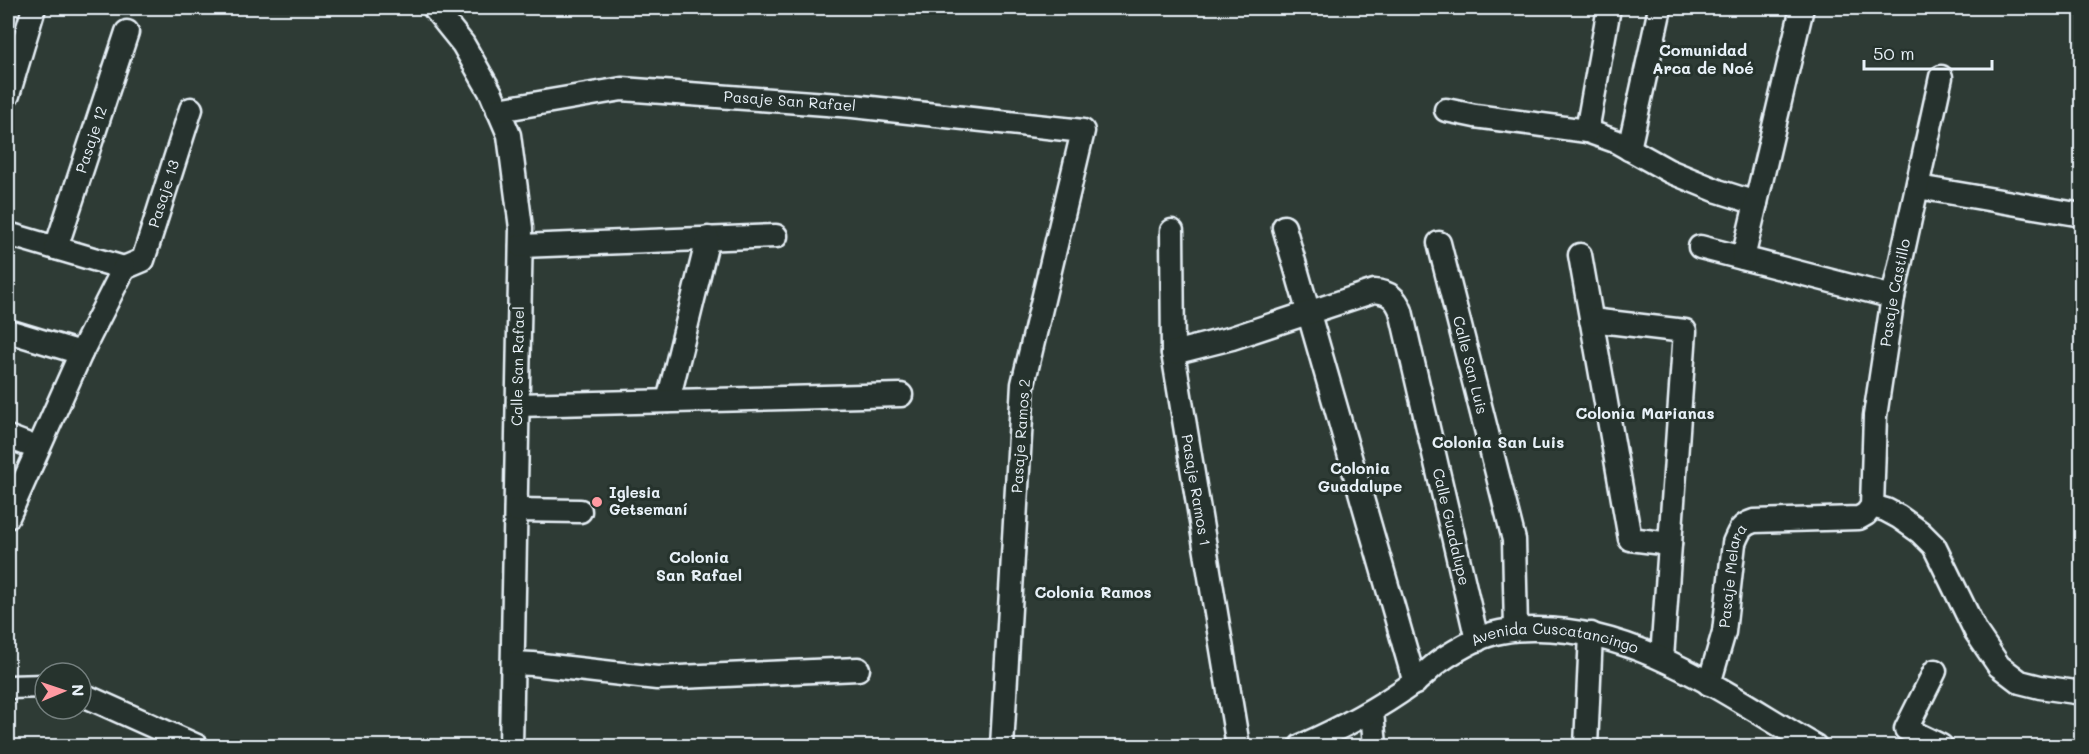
<svg xmlns="http://www.w3.org/2000/svg" width="2089" height="754" viewBox="0 0 2089 754" font-family="Mali,sans-serif">
  <style>
    .lines { fill: none; stroke-linecap: round; stroke-linejoin: round }
    .minor-casing { stroke: #e8f1f8; stroke-width: 27 }
    .minor { stroke: #26332d; stroke-width: 22 }
    .poi-dot { fill: #ff9aa2; stroke: #26332d; stroke-width: 2 }
    .labels { text-anchor: middle; stroke-width: 6; stroke-linejoin: round; paint-order: stroke }
    .street-label { font-size: 15px; fill: #e8f1f8; stroke: #26332d }
    .poi-label { font-size: 15px; font-weight: bold; fill: #e8f1f8; stroke: #26332d; text-anchor: start }
    .neighbourhood-label { font-size: 16px; font-weight: bold; fill: #e8f1f8; stroke: #26332d }
  </style>
  <rect width="100%" height="100%" fill="#2e3b35"/>
  <filter id="ink" filterUnits="userSpaceOnUse"><feTurbulence type="fractalNoise" baseFrequency=".0167" numOctaves="2"/><feDisplacementMap in="SourceGraphic" scale="12" xChannelSelector="R" yChannelSelector="G"/><feConvolveMatrix kernelMatrix="1 2 1 2 8 2 1 2 1" color-interpolation-filters="sRGB"/></filter>
  <g filter="url(#ink)">
    <g class="lines">
      <g class="minor-casing">
        <g id="minor">
          <path d="M434,8l29,36 28,49 18,42 12,93 -10,518"/>
          <path d="M8,95l26,-87"/>
          <path id="s1" d="M498,110l124,-21 231,17 230,25 -60,253 -21,362"/>
          <path d="M1446,110l29,6 112,15 28,10 54,30 49,20 38,12"/>
          <path d="M1587,131l22,-123"/>
          <path d="M1629,149l31,-141"/>
          <path d="M1918,187l164,28"/>
          <path d="M1284,227l131,456"/>
          <path id="s2" d="M1172,231l1,122 65,393"/>
          <path d="M8,234l116,34"/>
          <path id="s3" d="M1439,243l75,297 2,89"/>
          <path d="M521,246l255,-10"/>
          <path d="M1700,247l193,50"/>
          <path id="s4" d="M56,248l71,-216"/>
          <path d="M1580,255l50,284 40,5"/>
          <path d="M1743,258l59,-250"/>
          <path id="s5" d="M124,268l19,-8 48,-151"/>
          <path d="M1591,320l94,11 -23,327"/>
          <path d="M8,331l73,22"/>
          <path id="s6" d="M1173,353l59,-15 142,-47c15,1 22,7 27,20l76,329"/>
          <path d="M668,401l40,-163"/>
          <path d="M518,405l383,-10"/>
          <path d="M8,437l29,11"/>
          <path d="M1872,506l14,4 13,7 21,15 14,14 42,86 23,34 21,16 20,5 42,6"/>
          <path d="M516,510l64,1"/>
          <path d="M8,517l73,-164 43,-85"/>
          <path d="M513,663l20,1 124,14 201,-9"/>
          <path d="M1935,671l-29,58 35,17"/>
          <path id="s7" d="M1709,684l15,-52 10,-89c5,-12 7,-18 20,-22l105,-3 7,-4 6,-8 3,-90 18,-119 48,-220"/>
          <path d="M8,687l37,-1"/>
          <path d="M81,694l116,52"/>
          <path d="M1372,711l3,35"/>
          <path id="s8" d="M1301,746c39,-17 76,-37 111,-62 10,-6 18,-16 28,-23 11,-8 24,-15 36,-21 18,-9 37,-11 57,-11 105,-2 195,67 282,117"/>
          <path d="M1586,746l5,-112"/>
        </g>
      </g>
      <use href="#minor" class="minor"/>
    </g>
  </g>
  <circle class="poi-dot" cx="597" cy="502" r="6"/>
  <g class="labels">
    <g class="street-label">
      <text dy="5" stroke="none"><textPath href="#s1" startOffset="294">Pasaje San Rafael</textPath></text>
      <text dy="5" stroke="none"><textPath href="#s4" startOffset="114">Pasaje 12</textPath></text>
      <text dy="5" stroke="none"><textPath href="#s5" startOffset="90">Pasaje 13</textPath></text>
      <text dy="5" stroke="none"><textPath href="#s7" startOffset="513">Pasaje Castillo</textPath></text>
      <text dy="5" stroke="none"><textPath href="#s3" startOffset="126">Calle San Luis</textPath></text>
      <text transform="translate(518 366) rotate(-89)" y="5">Calle San Rafael</text>
      <text transform="translate(1021 436) rotate(-86)" y="5">Pasaje Ramos 2</text>
      <text dy="5" stroke="none"><textPath href="#s2" startOffset="261">Pasaje Ramos 1</textPath></text>
      <text dy="5" stroke="none"><textPath href="#s6" startOffset="468">Calle Guadalupe</textPath></text>
      <text dy="5" stroke="none"><textPath href="#s7" startOffset="111">Pasaje Melara</textPath></text>
      <text dy="5" stroke="none"><textPath href="#s8" startOffset="286">Avenida Cuscatancingo</textPath></text>
    </g>
    <g class="poi-label">
      <text x="609" y="498">Iglesia<tspan x="609" dy="17">Getsemaní</tspan></text>
    </g>
    <g class="neighbourhood-label">
      <text x="1703" y="56">Comunidad<tspan x="1703" dy="18">Arca de Noé</tspan></text>
      <text x="1645" y="419">Colonia Marianas</text>
      <text x="1498" y="448">Colonia San Luis</text>
      <text x="1360" y="474">Colonia<tspan x="1360" dy="18">Guadalupe</tspan></text>
      <text x="699" y="563">Colonia<tspan x="699" dy="18">San Rafael</tspan></text>
      <text x="1093" y="598">Colonia Ramos</text>
    </g>
  </g>
  <rect width="2089" height="754" fill="none" stroke="#26332d" stroke-width="30"/>
  <rect x="15" y="15" width="2059" height="724" fill="none" stroke="#e8f1f8" stroke-width="2" filter="url(#ink)"/>
  <g transform="translate(63 691) rotate(88)"><circle r="28" fill="#26332d" stroke="#747f7e" stroke-width="1.5"/>
  <path d="M0-4.5L10 22L0 15L-10 22Z" fill="#ff9aa2"/>
  <text y="-9" font-size="16" font-weight="bold" text-anchor="middle" fill="#e8f1f8">N</text>
  </g>
  <path d="M1864 60v9h128v-9" fill="none" stroke="#e8f1f8" stroke-width="3"/>
  <text x="1873" y="60" font-size="18" fill="#e8f1f8" stroke="#26332d" stroke-width="4.5" paint-order="stroke">50 m</text>
</svg>
